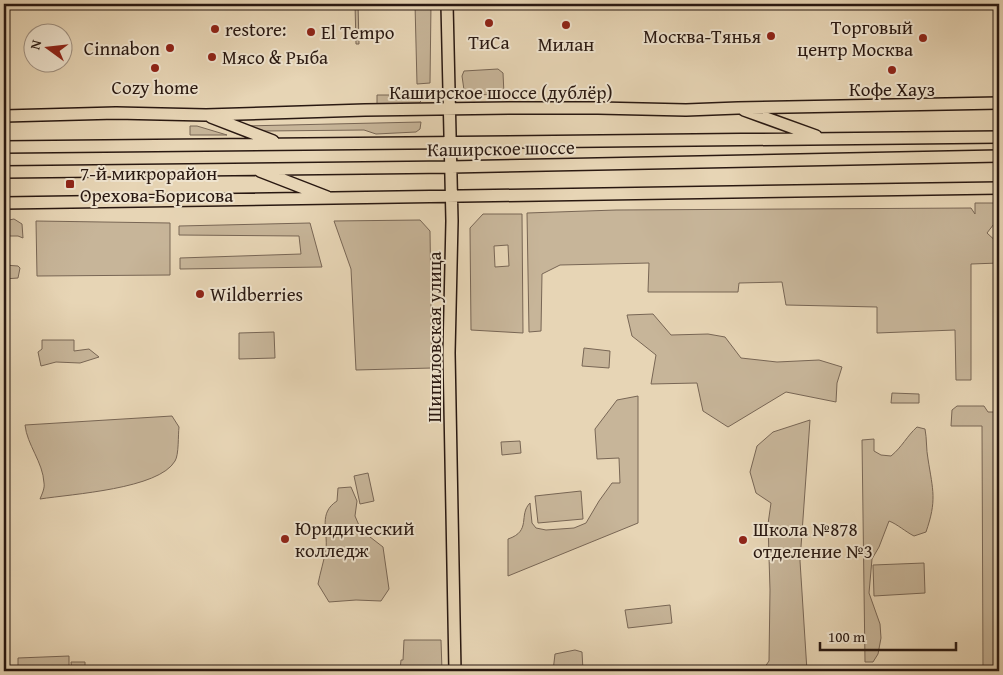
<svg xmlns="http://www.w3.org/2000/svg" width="1003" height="675" viewBox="0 0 1003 675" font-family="'Gentium Book Plus',serif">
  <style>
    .green { fill: #c7b599; stroke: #786655; fill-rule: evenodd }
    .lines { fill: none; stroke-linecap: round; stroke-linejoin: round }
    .major-casing { stroke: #291811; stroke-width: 14 }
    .major { stroke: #e7d5b5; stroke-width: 11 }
    .poi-dot { fill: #8f2418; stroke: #efe4cf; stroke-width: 2 }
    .labels { text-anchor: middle; stroke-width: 4; stroke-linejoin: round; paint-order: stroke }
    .poi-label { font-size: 19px; fill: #291811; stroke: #efe4cf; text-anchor: start }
    .street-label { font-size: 19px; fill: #291811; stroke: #efe4cf }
  </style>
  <rect width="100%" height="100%" fill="#e7d5b5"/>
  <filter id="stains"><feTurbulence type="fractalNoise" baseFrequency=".004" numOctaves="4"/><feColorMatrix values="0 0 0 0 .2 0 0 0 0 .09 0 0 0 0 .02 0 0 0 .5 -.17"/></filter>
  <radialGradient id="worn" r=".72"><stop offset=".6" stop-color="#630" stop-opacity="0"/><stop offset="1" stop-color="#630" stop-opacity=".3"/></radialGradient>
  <path class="green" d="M355,4h3l1,40h-3z
    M415,4h16l-1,79 -13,1z
    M498,69l5,4 1,21 -30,1 -10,-5 -2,-14 2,-5z
    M377,95h50l-8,8 -42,1z
    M421,122l-1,7 -4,3 -40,2 -12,-4 -99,1 -21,-5z
    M190,126h7l30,9h-37z
    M975,203h24v14l-3,2 1,1 -10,13 12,11v19l-28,1v116h-15l-1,-50 -78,3v-26l-91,-2 -4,-23 -43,1 -1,9h-90l1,-29 -89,2 -18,9 -1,57 -12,1 -2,-119 89,-3 355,-2 4,6z
    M483,214h39l1,119 -52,-3 -1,-102zM508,245l1,21 -14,1 -1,-21z
    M14,219l8,5 1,14 -5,-2h-14v-15z
    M420,220l10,11 2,137 -76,2 -5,-101 -17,-48z
    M36,221l134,2v52l-133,1z
    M310,223l12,44 -142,2v-11l121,-4 -2,-18 -120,-1v-9z
    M4,265l14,1 2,2 -2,10 -14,1z
    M653,314l18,21 37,-1 17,3 16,21 36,4 42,-2 23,7 -5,16 -1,19 -50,-10 -58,35 -25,-16 -6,-28 -46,1 5,-29 -24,-19 -5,-21z
    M274,332l1,26 -36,1v-26z
    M42,340h32v11l15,-2 10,8 -19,6 -24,-1 -15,4 -3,-14 4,-3z
    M584,348l26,3 -1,17 -27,-2z
    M892,393l27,1v9h-28z
    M638,396v127l-130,53v-37c24,-8 10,-24 22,-36l2,20 4,5 10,2 28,-2 12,-5 13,-22 13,-18h8l-1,-25 -22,1 -2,-30 22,-29z
    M957,406h27l4,6h11v259h-16l-1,-245h-31l1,-16z
    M172,416l7,11c-1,8 0,28 -4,34 -16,28 -103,33 -135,38 2,-5 5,-11 4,-16 -1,-21 -17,-38 -19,-58z
    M810,420l-10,141 7,110h-45l7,-10 1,-71 -2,-66 3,-21 -15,-10 -6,-21 7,-26 16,-14z
    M917,427l8,2c2,10 1,20 3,30 5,32 9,41 -2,73l-12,4c-8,-4 -17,-12 -25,-15l-10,26 -7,12 -3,34 11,31 1,14 -3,16 -5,8h-8l-3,-222 12,-1v12l7,4 10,1c11,-9 16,-20 26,-29z
    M520,441l1,12 -19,2 -1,-13z
    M368,473l6,28 -14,3 -6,-28z
    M351,487l6,14 -2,15 6,14 22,17 6,42 -8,12 -25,-1 -27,2 -11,-18c2,-11 6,-23 8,-35 2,-18 -8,-36 11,-48l1,-13z
    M581,491l2,28 -45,4 -3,-27z
    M924,563l1,30 -51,3 -1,-31z
    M670,605l2,18 -44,5 -3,-18z
    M404,640h37l1,31h-42l1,-11h2z
    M575,650l7,2 1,19h-30l2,-17z
    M69,656v15h-51v-13z
    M71,662h14v9h-13z"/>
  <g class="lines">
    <g class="major-casing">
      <path id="major" d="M447,4l5,217 -3,132 6,318
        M744,110l72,26
        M4,116l112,-3 90,2 159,-5 144,-2h89l88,2 52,-2 261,-5
        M211,117l62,24
        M4,147l995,-10
        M260,171l67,26
        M4,172l447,-5 548,-11
        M4,203l995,-15"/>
    </g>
    <use href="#major" class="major"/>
  </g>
  <g class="poi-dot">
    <circle cx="489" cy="23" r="5"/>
    <circle cx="566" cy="25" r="5"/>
    <circle cx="215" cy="29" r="5"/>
    <circle cx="311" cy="32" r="5"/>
    <circle cx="771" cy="36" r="5"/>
    <circle cx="923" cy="38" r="5"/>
    <circle cx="170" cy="48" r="5"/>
    <circle cx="212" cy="57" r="5"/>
    <circle cx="155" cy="68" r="5"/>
    <circle cx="892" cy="70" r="5"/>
    <rect x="65" y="179" width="10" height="10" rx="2.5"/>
    <circle cx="200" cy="294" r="5"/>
    <circle cx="285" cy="539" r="5"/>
    <circle cx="743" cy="540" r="5"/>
  </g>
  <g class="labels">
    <g class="poi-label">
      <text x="913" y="34" text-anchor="end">Торговый<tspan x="913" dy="22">центр Москва</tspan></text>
      <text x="225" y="36">restore:</text>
      <text x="321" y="39">El Tempo</text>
      <text x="761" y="43" text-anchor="end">Москва-Тянья</text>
      <text x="489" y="49" text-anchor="middle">ТиСа</text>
      <text x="566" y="51" text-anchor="middle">Милан</text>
      <text x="160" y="55" text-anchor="end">Cinnabon</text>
      <text x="222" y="64">Мясо &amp; Рыба</text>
      <text x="155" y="94" text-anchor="middle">Cozy home</text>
      <text x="892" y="96" text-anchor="middle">Кофе Хауз</text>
      <text x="80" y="180">7-й микрорайон<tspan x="80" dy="22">Орехова-Борисова</tspan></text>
      <text x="210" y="301">Wildberries</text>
      <text x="295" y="535">Юридический<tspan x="295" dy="22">колледж</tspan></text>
      <text x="753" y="536">Школа №878<tspan x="753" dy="22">отделение №3</tspan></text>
    </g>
    <g class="street-label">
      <text x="501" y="99">Каширское шоссе (дублёр)</text>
      <text transform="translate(501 148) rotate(-1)" y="7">Каширское шоссе</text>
      <text transform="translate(434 337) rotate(-90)" y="7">Шипиловская улица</text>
    </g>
  </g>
  <rect width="1003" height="675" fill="none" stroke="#e7d5b5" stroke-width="20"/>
  <rect x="5" y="5" width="993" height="665" fill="none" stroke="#291811" stroke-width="2.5"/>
  <rect x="10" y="10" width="983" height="655" fill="none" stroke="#291811"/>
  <g transform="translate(48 48) rotate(285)"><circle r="24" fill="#efe4cf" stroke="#a09283"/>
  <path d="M0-4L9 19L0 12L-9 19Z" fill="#8f2418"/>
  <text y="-8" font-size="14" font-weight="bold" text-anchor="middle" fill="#291811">N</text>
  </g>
  <path d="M820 642v8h136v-8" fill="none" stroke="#291811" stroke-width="2.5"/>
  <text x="828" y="642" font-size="15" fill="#291811" stroke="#efe4cf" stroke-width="4" paint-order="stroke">100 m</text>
  <rect width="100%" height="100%" filter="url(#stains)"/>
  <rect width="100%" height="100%" fill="url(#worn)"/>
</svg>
